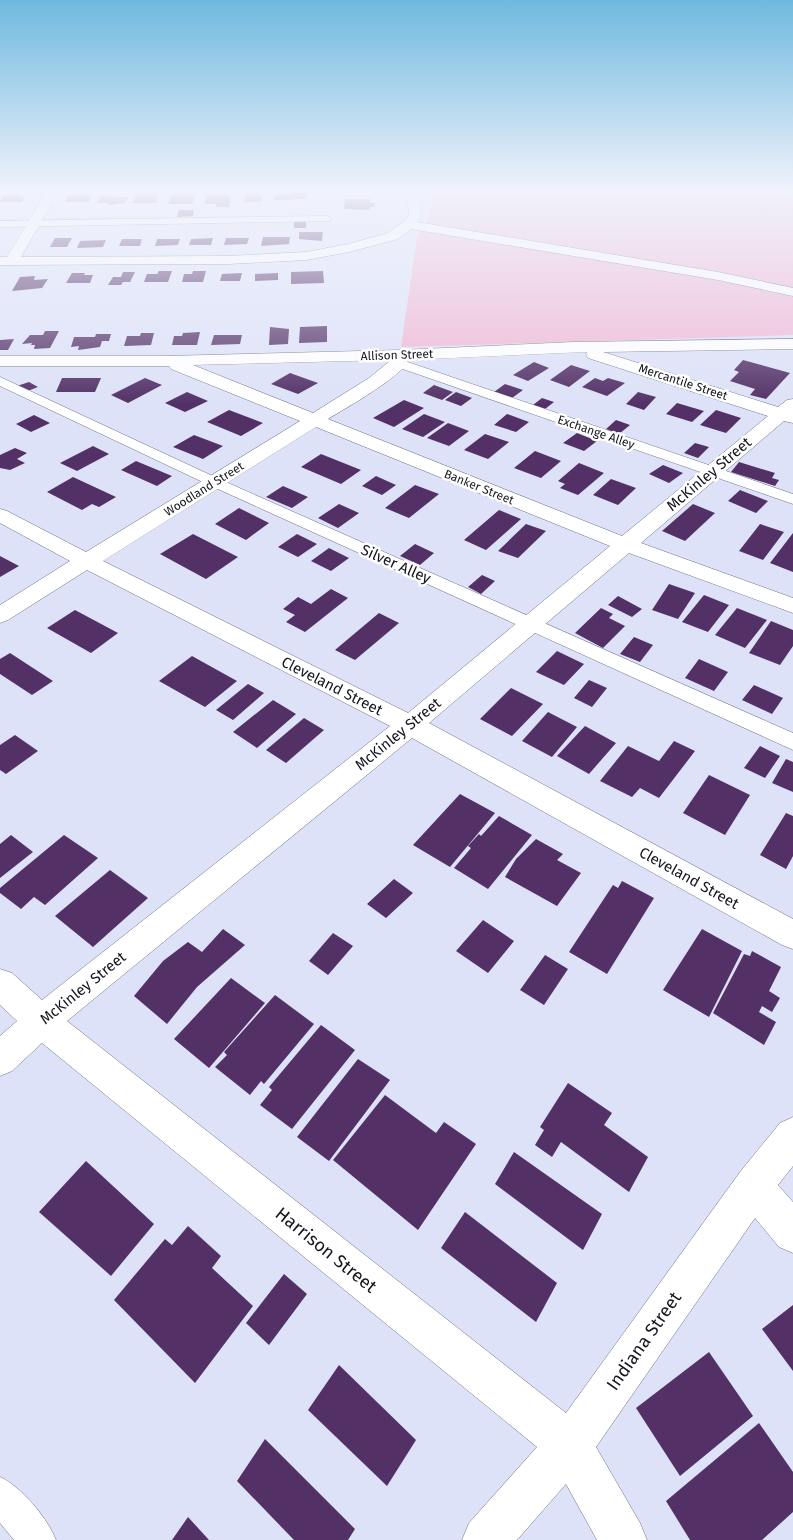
<svg xmlns="http://www.w3.org/2000/svg" width="793" height="1540" viewBox="0 0 793 1540" font-family="'Fira Sans',sans-serif">
  <style>
    .green { fill: #f0b8d5 }
    .building { fill: #533167 }
    .lines { fill: none; stroke-linecap: round; stroke-linejoin: round }
    .service-casing { stroke: #6c7083; stroke-width: 1 }
    .minor-casing { stroke: #6c7083; stroke-width: 1 }
    .service { fill: #fff; fill-rule: evenodd }
    .minor { fill: #fff; fill-rule: evenodd }
    .labels { text-anchor: middle; stroke-width: 5; stroke-linejoin: round; paint-order: stroke }
    .far-street-label { font-size: 12px; fill: #15161e; stroke: #fff }
    .street-label { font-size: 15px; fill: #15161e; stroke: #fff }
    .near-street-label { font-size: 18px; fill: #15161e; stroke: #fff }
  </style>
  <rect width="100%" height="100%" fill="#dee2f8"/>
  <path class="green" d="M431,189h362v146l-392,12 16,-109 14,-24z"/>
  <path class="building" d="M247,191l16,2 -2,9h-18z
    M139,192h21l-4,11h-24z
    M292,192h15l-1,7 -32,1 1,-6h17z
    M180,193h11l-1,2h5l-3,9h-24l4,-10z
    M11,194h12l-2,3 5,-1 -4,6h-22l2,-6z
    M75,194h12l-1,2h6l-3,6h-24l3,-6z
    M207,194h21l-1,3h4l-2,10h-13v-3h-12z
    M113,195l-1,2h16l-3,6 -17,2v-2h-11l4,-7z
    M345,199h25v4h5v4h-5v3l-26,-1z
    M179,210h15l-1,6 -16,1z
    M294,222h12v6h-12z
    M299,232h24l-1,9 -23,-2z
    M263,237h27l-1,7 -28,2z
    M55,238h17l-5,9h-17z
    M213,238l-2,7h-22l2,-6z
    M226,238h23l-2,6 -23,1z
    M122,239h20l-2,7h-21z
    M157,239h23l-2,6 -23,1z
    M106,240l-3,7 -26,1 3,-7z
    M159,271h13l-4,11h-24l3,-8h10z
    M193,271h13l-3,11h-21l2,-8h8z
    M323,271l1,12 -33,1v-12z
    M123,272h12l-5,10h-7l-2,3h-13l5,-8h8z
    M72,273h13l-1,2h9l-3,8h-24z
    M242,273l-2,8h-20l2,-7z
    M278,273v7l-23,1v-7z
    M35,276l-1,4 14,-1 -6,9 -30,3 8,-14z
    M327,326v16l-28,1 1,-16z
    M270,327l19,2 -1,15 -19,1z
    M45,331h14l-9,17 -16,1 1,-4h-4l1,-2 -10,1 8,-9h13z
    M200,332l-3,13h-25l2,-9h8l1,-3z
    M141,333h13l-3,12 -27,1 3,-10h13z
    M96,334h15l-2,7h-7l-2,6 -22,3 1,-4 -8,1 3,-10h21z
    M214,335h28l-2,9 -29,1z
    M14,339l-6,11h-8v-10z
    M743,360l47,13 -24,26 -16,-4 5,-6 -25,-8 9,-9 -5,-2z
    M534,362l15,6 -21,13 -15,-6z
    M571,365l19,6 -21,16 -19,-7z
    M290,373l28,10 -20,11 -27,-10z
    M62,378h39l-6,14h-39z
    M145,378l17,7 -34,18 -17,-8z
    M595,378l8,3 5,-3 17,5 -18,13 -25,-9z
    M29,382l9,5 -13,5 -8,-6z
    M505,384l18,6 -11,8 -18,-6z
    M434,385l19,7 -11,8 -19,-7z
    M187,392l21,9 -23,11 -20,-9z
    M456,392l16,6 -11,8 -16,-6z
    M638,392l18,5 -12,13 -18,-6z
    M542,398l12,4 -9,7 -12,-4z
    M404,400l20,8 -30,19 -21,-9z
    M677,403l27,8 -12,11 -26,-8z
    M229,410l34,13 -22,13 -34,-14z
    M716,410l25,8 -15,15 -26,-8z
    M424,414l21,8 -22,15 -21,-8z
    M507,414l22,8 -13,10 -22,-7z
    M34,415l16,8 -19,9 -15,-8z
    M616,420l14,5 -11,9 -13,-5z
    M448,423l21,8 -20,15 -22,-8z
    M577,433l20,8 -13,10 -21,-8z
    M485,434l24,8 -21,17 -24,-9z
    M194,435l29,11 -20,13 -30,-12z
    M695,443l14,4 -11,11 -14,-5z
    M93,446l16,8 -32,17 -17,-8z
    M15,448l12,5 -10,6 8,4 -15,7 -10,-2v-13z
    M535,451l26,10 -20,17 -27,-10z
    M321,454l40,16 -20,14 -40,-17z
    M136,461l36,15 -15,10 -36,-16z
    M739,462l36,11 -3,5 7,2 -4,6 -44,-14z
    M579,463l25,10 -26,22 -18,-7 5,-4 -7,-3z
    M663,465l20,8 -14,10 -20,-9z
    M376,476l20,9 -14,10 -20,-9z
    M73,477l43,20 -17,10 -7,-3 -10,6 -35,-18z
    M611,479l25,9 -18,17 -25,-10z
    M415,485l24,9 -30,24 -24,-10z
    M283,486l25,11 -16,11 -26,-11z
    M740,490l28,11 -12,12 -28,-12z
    M339,504l20,9 -21,15 -20,-10z
    M693,504l22,9 -30,28 -23,-10z
    M239,508l30,15 -23,17 -31,-16z
    M499,510l22,9 -35,31 -22,-10z
    M526,524l20,7 -28,27 -20,-7z
    M760,524l24,8 -21,28 -24,-9z
    M793,533v39l-23,-9z
    M193,534l45,23 -32,22 -46,-25z
    M297,534l20,10 -19,13 -20,-10z
    M415,544l19,9 -14,12 -20,-9z
    M329,548l20,10 -18,13 -20,-10z
    M0,556l19,10 -19,11z
    M482,575l13,6 -14,13 -13,-7z
    M669,584l26,9 -17,26 -26,-9z
    M331,589l17,9 -43,34 -19,-10 9,-7 -12,-6 15,-12 13,7z
    M704,595l25,10 -21,27 -26,-10z
    M618,596l24,13 -10,8 -24,-12z
    M601,608l12,6 -4,4 16,8 -22,22 -28,-15z
    M737,608l30,12 -22,28 -30,-13z
    M75,610l43,23 -27,20 -44,-25z
    M379,613l20,10 -44,37 -20,-10z
    M771,621l22,9v16l-13,19 -31,-12z
    M634,637l19,8 -13,17 -20,-8z
    M557,651l27,13 -20,21 -28,-13z
    M10,653l43,28 -21,14 -32,-21v-15z
    M192,656l45,25 -32,26 -46,-26z
    M699,659l29,13 -14,19 -29,-13z
    M589,680l18,8 -15,19 -18,-9z
    M248,684l16,9 -31,27 -17,-10z
    M754,685l29,13 -11,16 -30,-14z
    M511,688l32,16 -31,32 -32,-17z
    M273,700l23,14 -39,34 -24,-16z
    M548,712l29,15 -25,30 -30,-16z
    M304,718l20,12 -38,33 -20,-13z
    M585,726l31,17 -27,31 -32,-18z
    M15,735l23,16 -32,23 -6,-4v-25z
    M674,741l21,10 -36,47 -19,-10 -8,9 -32,-16 28,-35 31,15z
    M760,746l20,10 -15,22 -21,-10z
    M786,759l7,3v30l-21,-9z
    M709,775l41,20 -25,40 -42,-22z
    M460,794l35,19 -45,54 -37,-22z
    M786,813l7,3v40l-7,13 -26,-14z
    M499,816l33,19 -44,54 -34,-21 17,-20 -3,-2 11,-12 2,2z
    M11,835l22,17 -33,26v-34z
    M64,835l34,23 -53,47 -11,-8 -13,12 -21,-16v-5z
    M536,839l27,15 -6,6 24,13 -24,33 -52,-29 11,-18z
    M110,870l38,28 -55,49 -38,-31z
    M394,879l19,14 -27,25 -19,-14z
    M622,881l32,17 -47,76 -38,-22 44,-67 5,3z
    M483,920l31,21 -26,32 -32,-22z
    M223,929l22,16 -48,42 -30,37 -33,-28 29,-35 25,-19 14,10z
    M702,929l40,22 -33,66 -46,-27z
    M333,933l20,13 -25,29 -19,-14z
    M752,951l29,16 -12,24 11,7 -8,14 -10,-6 -3,6 17,10 -12,23 -51,-32 31,-59 6,2z
    M545,955l23,14 -24,36 -24,-15z
    M231,978l34,25 -56,65 -35,-29z
    M275,995l39,29 -50,60 -3,-3 -11,14 -35,-28 12,-12 -3,-3z
    M321,1025l34,25 -63,79 -32,-24 12,-15 -3,-3z
    M358,1059l32,21 -61,81 -32,-24z
    M568,1083l44,30 -8,12 44,32 -19,35 -68,-50 -9,15 -17,-12 9,-15 -4,-3z
    M385,1095l51,38 8,-11 32,22 -58,86 -85,-70z
    M514,1152l88,62 -19,36 -88,-66z
    M86,1161l68,63 -43,52 -72,-64z
    M465,1212l92,71 -21,39 -95,-74z
    M188,1226l33,30 -9,12 41,38 -58,77 -81,-83 51,-61 7,6z
    M284,1274l23,20 -38,51 -23,-22z
    M793,1305v66l-31,-42z
    M709,1352l44,64 -73,60 -44,-68z
    M339,1365l77,75 -29,46 -79,-76z
    M759,1423l34,49v40l-31,28h-72l-24,-39z
    M265,1439l90,90 -7,11h-54l-57,-59z
    M188,1517l21,23h-37z"/>
  <g class="lines">
    <g class="service-casing">
      <path id="service" d="M326,216l4,1v4l-330,6v-6z
        M399,359l394,135v10l-399,-138 -1,-3z
        M0,377l219,102 574,254v17l-584,-265 -209,-99z
        M0,1477c21,9 48,42 56,63h-42l-14,-17z"/>
    </g>
    <g class="minor-casing">
      <path id="minor" d="M48,189h12l-39,68 207,-1 78,-4 42,-8 40,-11 15,-11 6,-6 -2,-27h12l2,27 -4,6 301,50 75,16v8l-75,-16 -307,-51 -13,10 -49,13 -43,8 -78,4 -228,1v-8h7z
        M793,339v10l-190,3 175,55 9,-7 6,-1v24l-9,-2 -143,122 152,55v15l-164,-60 -200,170 364,196v30l-11,-4 -370,-207 -345,283 499,392 174,-241 40,-49 13,-6v49l-15,19 15,17v51l-14,-6 -24,-29 -159,229 44,76 7,17h-50l-31,-56 -49,56h-55l7,-17 68,-76 -495,-404 -30,28 -12,5v-40l17,-15 -17,-16v-36l12,4 30,27 348,-274 -303,-156 -79,50 -8,3v-18l70,-44 -70,-38v-14l7,2 79,41 214,-131 -129,-52 -2,-3h-169v-10h167l233,-6 174,-8zM587,352l-1,2 2,4 180,58 -146,120 -294,-117c16,-10 77,-44 80,-59zM391,360l-22,18 -56,35 -120,-48zM316,427l294,119 -202,167 -305,-152z"/>
    </g>
    <use href="#service" class="service"/>
    <use href="#minor" class="minor"/>
  </g>
  <linearGradient id="sky" x2="0" y2="1"><stop stop-color="#6fb9de"/><stop offset="0.47" stop-color="#f0f2fc"/><stop offset="1" stop-color="#f0f2fc" stop-opacity="0"/></linearGradient>
  <rect width="793" height="405" fill="url(#sky)"/>
  <g class="labels">
    <g class="far-street-label">
      <text transform="translate(397 355) rotate(-2)" y="4">Allison Street</text>
      <text transform="translate(683 382) rotate(18)" y="4">Mercantile Street</text>
      <text transform="translate(596 432) rotate(19)" y="4">Exchange Alley</text>
      <text transform="translate(479 487) rotate(22)" y="4">Banker Street</text>
      <text transform="translate(204 489) rotate(-32)" y="4">Woodland Street</text>
    </g>
    <g class="street-label">
      <text transform="translate(709 474) rotate(-40)" y="5">McKinley Street</text>
      <text transform="translate(396 564) rotate(24)" y="5">Silver Alley</text>
      <text transform="translate(332 686) rotate(27)" y="5">Cleveland Street</text>
      <text transform="translate(398 734) rotate(-39)" y="5">McKinley Street</text>
      <text transform="translate(689 878) rotate(29)" y="5">Cleveland Street</text>
      <text transform="translate(83 988) rotate(-39)" y="5">McKinley Street</text>
    </g>
    <g class="near-street-label">
      <text transform="translate(326 1250) rotate(39)" y="6">Harrison Street</text>
      <text transform="translate(644 1341) rotate(-55)" y="6">Indiana Street</text>
    </g>
  </g>
</svg>
